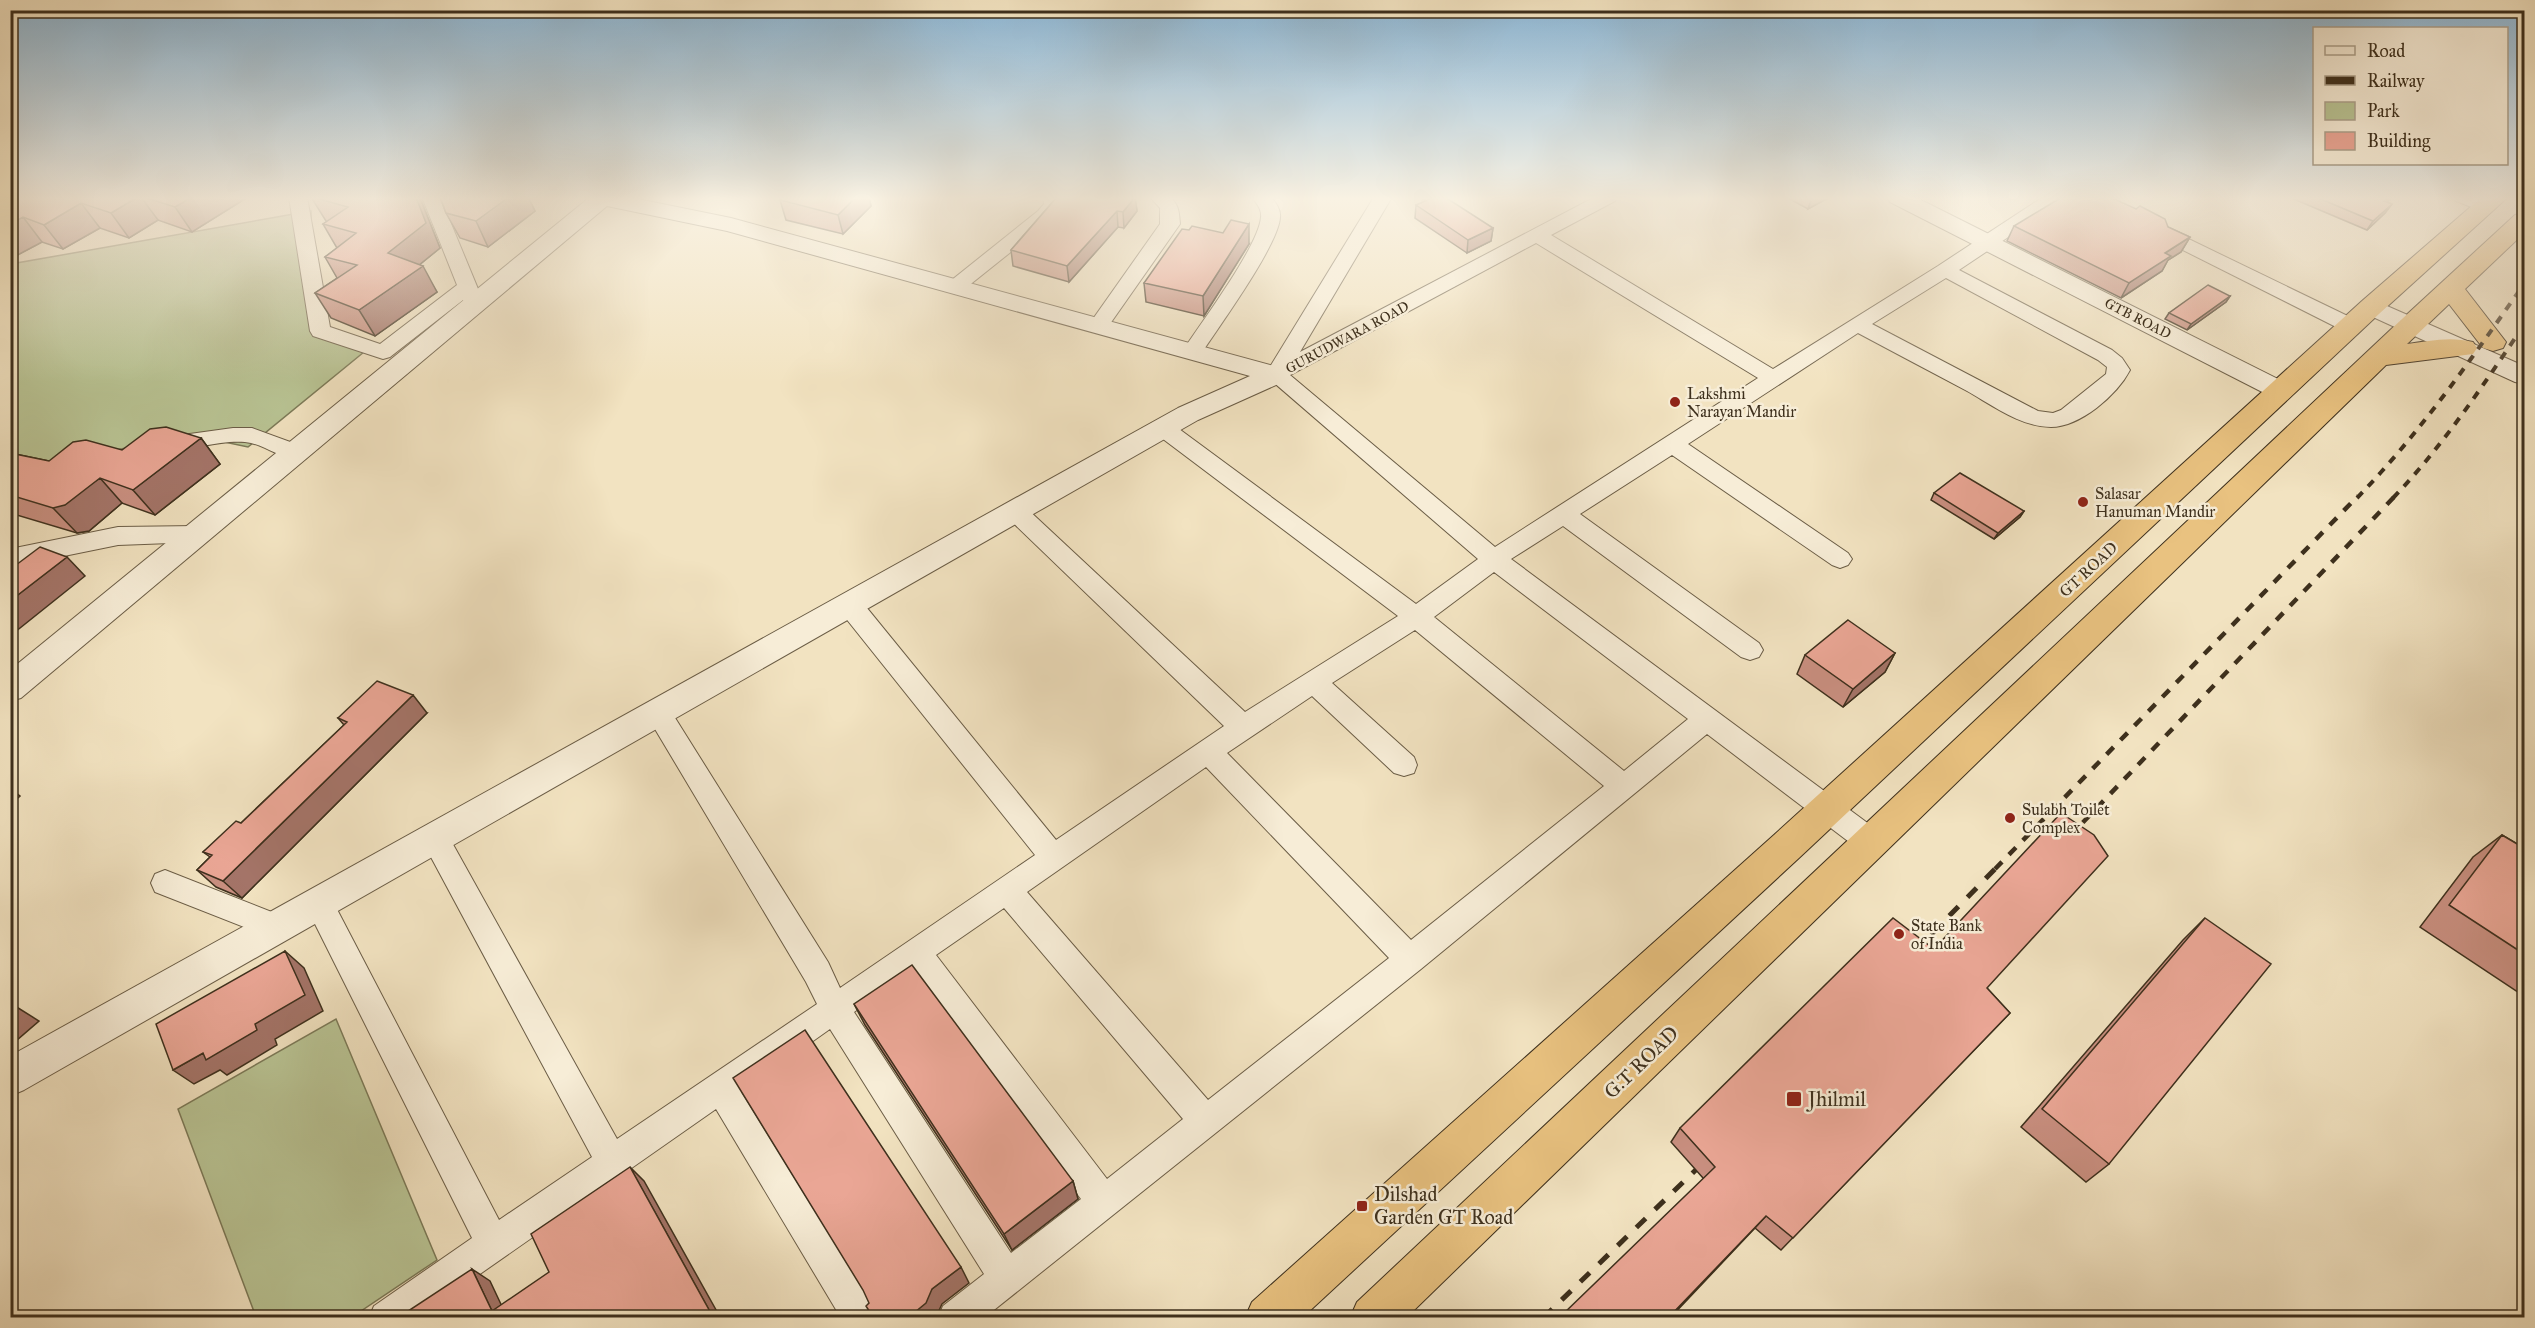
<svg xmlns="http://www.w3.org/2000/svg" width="2535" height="1328" viewBox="0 0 2535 1328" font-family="'IM FELL Great Primer',serif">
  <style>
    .green { fill: #b9c494; stroke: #7c7a58; stroke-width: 1.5 }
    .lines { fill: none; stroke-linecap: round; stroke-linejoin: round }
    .minor-casing { stroke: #6b5d46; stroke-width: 2 }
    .tertiary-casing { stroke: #6b5d46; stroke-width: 2 }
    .trunk-casing { stroke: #3e301d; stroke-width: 2 }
    .minor { fill: #f7edd7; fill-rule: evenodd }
    .tertiary { fill: #f7edd7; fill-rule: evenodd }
    .trunk { fill: #e9c280; fill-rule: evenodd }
    .rail-far2 { stroke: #3e301d; stroke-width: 4; stroke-dasharray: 8 8; stroke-linecap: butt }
    .rail-far1 { stroke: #3e301d; stroke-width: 4.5; stroke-dasharray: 10 10; stroke-linecap: butt }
    .rail { stroke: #3e301d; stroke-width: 5; stroke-dasharray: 13 13; stroke-linecap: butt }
    .wall { fill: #c98f80; stroke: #3e301d; stroke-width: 1.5 }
    .shaded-wall { fill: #a47468; stroke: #3e301d; stroke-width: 1.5 }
    .building { fill: #eaa695; stroke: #3e301d; stroke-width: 1.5 }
    .poi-dot { fill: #8f2418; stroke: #f7edd7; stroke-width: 2 }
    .labels { text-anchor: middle; stroke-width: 5; stroke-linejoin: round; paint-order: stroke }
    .far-street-label { font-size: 14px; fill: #3e301d; stroke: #f7edd7 }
    .poi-label { font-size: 16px; fill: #3e301d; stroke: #f7edd7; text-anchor: start }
    .street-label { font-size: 16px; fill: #3e301d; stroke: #f7edd7 }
    .near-street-label { font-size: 20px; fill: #3e301d; stroke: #f7edd7 }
    .near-poi-label { font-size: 20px; fill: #3e301d; stroke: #f7edd7; text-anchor: start }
  </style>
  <rect width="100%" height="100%" fill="#f2e3c1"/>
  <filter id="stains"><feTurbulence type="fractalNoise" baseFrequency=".00333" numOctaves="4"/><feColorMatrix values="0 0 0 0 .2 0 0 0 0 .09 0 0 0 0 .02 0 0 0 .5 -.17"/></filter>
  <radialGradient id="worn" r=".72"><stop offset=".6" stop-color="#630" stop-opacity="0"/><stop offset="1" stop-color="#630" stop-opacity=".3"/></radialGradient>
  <path class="green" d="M311,211l3,116 50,25 -116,95 -57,-12 -180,36v-207z
    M336,1019l101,241 -85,57h-96l-78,-208z"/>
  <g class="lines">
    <g class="minor-casing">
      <path id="minor" d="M289,197h18l23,130 50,17 77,-59 -35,-88h18l43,104 -3,4 -7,2 -7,-2 -3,-5 -73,57 -7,2 -70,-23 -3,-5z
        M1043,197h18l1,7 -10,15 -90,72h-14l-3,-4 3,-4 90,-72 6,-7z
        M1150,197h20c9,8 9,15 10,27l-75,107 -7,1 -7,-1 -3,-5 72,-102v-16z
        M1252,197h19c4,5 10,12 9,20 -1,28 -63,112 -81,140l-7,2 -7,-2 -3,-5c18,-28 77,-106 79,-135 1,-8 -5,-14 -9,-20z
        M1374,197h18l-92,155 295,-155h22l-2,4 -64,34 222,134 165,-103 105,-69h21l-2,4 -103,69 153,80 10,8 8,12c-13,25 -50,57 -79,57 -30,0 -59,-22 -84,-36 -36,-19 -73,-39 -109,-58l-170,111 160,109 4,6 -4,6 -8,3 -8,-3 -160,-110 -92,59 179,129 4,7 -4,7 -9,3 -9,-3 -178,-131 -52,33 370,274 4,9 -4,9 -10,3 -10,-3 -154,-117 -286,235 -437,349h-46l5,-12 41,-32 -154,-245 -89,63 132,214 5,12h-37l-125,-209 -299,209h-48l5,-12 98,-68 -163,-326 -5,-9 5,-9 10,-4 10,4 170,326 93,-63 -167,-311 -4,-8 4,-8 10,-4 10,4 172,309 200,-135 -11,-22 -157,-263 -4,-7 4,-7 9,-3 9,3 161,257 12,26 195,-133 -195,-244 -3,-7 3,-7 9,-2 9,2 198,243 168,-114 -217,-209 -4,-6 4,-6 8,-2 8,2 222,207 153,-96 -243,-183 -3,-5 3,-5 8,-2 8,2 245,181 62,-45 -213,-184zM1536,243l222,135 -263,169 -205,-172zM1946,278l152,82 9,7 -1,7 -45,36 -8,3 -15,-2 -166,-87zM1494,572l194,147 -64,52 -190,-154zM1415,630l189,156 -193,154 -184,-187 85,-57 82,77 10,3 10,-3 3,-8 -3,-8 -82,-74zM1206,767l183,191 -181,142 -181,-208zM1004,908l179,211 -76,60 -171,-224zM913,971l168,228 -70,54 -157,-241z
        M2454,197c13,-1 33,-3 41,9l-2,4h-14l-23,-9z
        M2168,229l190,92 3,5 -3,5 -7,1 -7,-1 -183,-92 -3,-4 3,-4z
        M233,428h19l52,19 3,5 -3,5c-18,6 -35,-10 -53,-14 -21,-5 -61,6 -83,10l-8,-3 -3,-5 3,-5 8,-3z
        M197,526l8,2 4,6 -4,6 -8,2 -79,3 -108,22v-18l108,-22z
        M165,870l122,48 5,9 -5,9 -10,4 -122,-48 -4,-9 4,-9z"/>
    </g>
    <g class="tertiary-casing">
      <path id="tertiary" d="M590,197h38l103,21 554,151 4,6 -4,6 -87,39 -1174,670 -14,6v-40l1168,-648 72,-32 -523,-145 -120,-25 -586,492 -11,3v-31z
        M1887,197h28l375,188 4,6 -4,6 -9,3 -9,-3 -382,-195z
        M2371,299l153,67v18l-9,-2 -153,-70 -4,-5 4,-5z"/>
    </g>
    <g class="trunk-casing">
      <path id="trunk" d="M2482,197h26l-128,116 -580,544 -498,461h-57l7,-16 522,-467 588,-534z
        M2524,213v20l-59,56 41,53 -3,6 -10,3 -10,-3 -34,-44 -42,40c22,-3 43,-8 66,-2l4,6 -4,6 -87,11 -980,953h-56l7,-16 1045,-983 113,-104z"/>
    </g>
    <use href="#minor" class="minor"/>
    <use href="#tertiary" class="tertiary"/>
    <use href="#trunk" class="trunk"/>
    <path class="rail-far2" d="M2357,498c63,-65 115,-140 167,-214
      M2393,498c50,-52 91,-114 131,-173"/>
    <path class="rail-far1" d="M2069,837l326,-341
      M1995,869l363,-373"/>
    <path class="rail" d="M1913,953l83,-85
      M1543,1318l164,-159"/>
  </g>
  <path class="wall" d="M10,197l31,1 2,-1h205l-56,35 -34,-12 -29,18 -29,-10 -37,21 -21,-7 -32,17z
    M311,197l109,1 20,50 -21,17 18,27 -62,44 -44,-18 -16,-25 22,-15 -12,-21 12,-9 -14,-24 4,-2 -1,-1z
    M440,197h88l7,14 -47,36 -28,-9 -14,-25z
    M784,197h85l2,9 -28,28 -57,-14 -6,-20z
    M1057,197h78l2,14 -13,17 -6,-1 -49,55 -56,-16 -2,-16z
    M1786,197h44l-22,12z
    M2289,197h104l-6,5 5,2 -7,9 -18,17z
    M1416,205l77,23 -2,13 -24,12 -52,-35z
    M2014,226l154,1 22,10 -9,15 -13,8 -6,11 -41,27 -114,-57z
    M1249,244l-45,72 -58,-14 -2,-19z
    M2230,296l-4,6 -39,28 -22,-11 4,-6z
    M201,438l19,26 -65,51 -33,-12 -33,28 -12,2 -67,-20v-60l39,8z
    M1934,493l90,18 -4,6 -26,22 -63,-39z
    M1895,653l-10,19 -42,35 -46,-33 8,-19z
    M427,713l-185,185 -26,-11 -19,-17 13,-13 -7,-5 38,-29 103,-98 -6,-7z
    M2502,835l22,13v148l-104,-69 53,-70z
    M2205,918l-96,246 -23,18 -65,-55 162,-187z
    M1987,988l23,25 -229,237 -26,-22 -52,-50 -32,-36 9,-14z
    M854,1004l219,177 5,18 -66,51 -147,-225z"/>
  <path class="shaded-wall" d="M138,197h3l17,23 -29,18 -18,-25z
    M192,197h56l-56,35 -17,-25z
    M416,197h5l-1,1 20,50 -38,31 -14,-26z
    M507,197h21l7,14 -47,36 -12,-26z
    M856,197h13l2,9 -28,28 -5,-19z
    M1135,197l2,14 -13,17 -1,-16z
    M1812,197h18l-22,12z
    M2389,197h4l-16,13 7,-9z
    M81,203l19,25 -37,21 -19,-24z
    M2392,204l-7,9 -18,17 6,-9z
    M1117,211l1,16 -49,55 -2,-16z
    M23,217l19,25 -32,17v-35z
    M1249,224v20l-45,72 -1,-20z
    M1493,228l-2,13 -24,12 1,-13z
    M2190,237l-9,15 -13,8 -6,11 -41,27 8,-15 36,-30z
    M423,266l14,26 -62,44 -16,-26z
    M2230,296l-4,6 -39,28 4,-6z
    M201,438l19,26 -65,51 -22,-25z
    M100,478l22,25 -33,28 -12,2 -24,-25z
    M2024,511l-4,6 -26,22 4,-6z
    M67,557l18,19 -70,56 -5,-5v-26z
    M1895,653l-10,19 -42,35 10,-18z
    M413,695l14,18 -185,185 -19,-17z
    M10,788l10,8 -10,9z
    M285,951l19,17 19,43 -48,28 2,6 -50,30 -7,-5 -26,14 -21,-14 82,-46z
    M15,1006l24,15 -29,25v-37z
    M630,1167l14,14 76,136h-7z
    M1073,1181l5,18 -66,51 -8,-16z
    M1766,1216l-11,12 -84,89h-2z
    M961,1267l8,16 -27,21 -6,13h-27l23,-28z
    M472,1269l18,12 17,36 -15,-6z"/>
  <path class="building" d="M10,197h28l3,1 2,-1h95l-27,16 -30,-10 -37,22 -21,-8 -13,7z
    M143,197h49l-17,10z
    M312,197h104l10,26 -38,30 35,13 -64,44 -44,-17 42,-28 -32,-8 31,-24 -33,-9 25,-17z
    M440,197h69l-33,24 -30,-8z
    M784,197h72l-18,18 -58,-15z
    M1057,197h78l-12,15 -6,-1 -50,55 -56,-16z
    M1434,197h11l48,31 -25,12 -52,-35z
    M2062,197h48l26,12 4,-3 25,13 3,8 22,10 -25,16 6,3 -42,27 -115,-57z
    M2316,197h73l-5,4 8,3 -19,17z
    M1231,220l18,4 -46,72 -59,-13 38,-54 7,1 3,-4 31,7z
    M2208,285l22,11 -39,28 -22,-11z
    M166,427l35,11 -68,52 -33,-12 -35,27 -12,3 -43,-13v-42l39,8 24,-19 13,-2 36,10 28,-21z
    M1960,473l64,38 -26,22 -64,-40z
    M40,547l27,10 -57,44v-38l6,2z
    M1848,620l47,33 -42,36 -48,-34z
    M377,681l36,14 -190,186 -26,-11 15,-15 -9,-3 33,-31 5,2 106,-101 -9,-4z
    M2061,813l33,22 14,21 -121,132 23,25 -217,225 -27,-22 -97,101h-109l155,-150 -35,-39 213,-210 41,31z
    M2502,835l22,13v106l-75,-49z
    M2205,918l66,46 -162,200 -67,-55z
    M285,951l20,44 -50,29 2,6 -51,30 -3,-7 -30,17 -17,-46z
    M912,965l161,216 -69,53 -150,-230z
    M805,1030l156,237 -29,22 -6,14 -17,14h-36l-7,-11 3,-3 -6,-13 -130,-212z
    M630,1167l83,150h-314l73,-48 20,42 57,-39 -18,-38z"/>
  <linearGradient id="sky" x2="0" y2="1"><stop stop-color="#8bb7d7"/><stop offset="0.52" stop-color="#f9f2e3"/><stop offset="1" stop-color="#f9f2e3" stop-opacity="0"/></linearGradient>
  <rect width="2535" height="382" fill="url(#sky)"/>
  <g class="poi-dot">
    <circle cx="1675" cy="402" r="6"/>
    <circle cx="2083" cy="502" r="6"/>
    <circle cx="2010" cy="818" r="6"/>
    <circle cx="1899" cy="934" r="6"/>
    <rect x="1786" y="1091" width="16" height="16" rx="3"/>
    <rect x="1356" y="1200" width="12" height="12" rx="3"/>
  </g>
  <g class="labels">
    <g class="far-street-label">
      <text transform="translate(2138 318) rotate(27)" y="5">GTB ROAD</text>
      <text transform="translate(1347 337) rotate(-28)" y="5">GURUDWARA ROAD</text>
    </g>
    <g class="poi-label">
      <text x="1687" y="399">Lakshmi<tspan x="1687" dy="18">Narayan Mandir</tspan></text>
      <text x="2095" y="499">Salasar<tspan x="2095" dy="18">Hanuman Mandir</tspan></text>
      <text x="2022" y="815">Sulabh Toilet<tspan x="2022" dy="18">Complex</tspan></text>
      <text x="1911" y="931">State Bank<tspan x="1911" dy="18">of India</tspan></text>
    </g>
    <g class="street-label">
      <text transform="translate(2088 569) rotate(-43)" y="6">GT ROAD</text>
    </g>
    <g class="near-street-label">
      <text transform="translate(1641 1062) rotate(-44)" y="7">G.T ROAD</text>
    </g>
    <g class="near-poi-label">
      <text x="1808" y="1106">Jhilmil</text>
      <text x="1374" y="1201">Dilshad<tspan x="1374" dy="23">Garden GT Road</tspan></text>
    </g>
  </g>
  <rect width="2535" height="1328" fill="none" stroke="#f2e3c1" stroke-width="36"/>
  <rect x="12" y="12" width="2511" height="1304" fill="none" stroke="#3e301d" stroke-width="3"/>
  <rect x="18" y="18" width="2499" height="1292" fill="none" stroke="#3e301d" stroke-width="1.5"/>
  <rect x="2313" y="27" width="195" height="138" fill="#f7edd7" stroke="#ada18d" stroke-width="1.5"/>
  <rect x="2325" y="46" width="30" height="9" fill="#f7edd7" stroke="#ada18d" stroke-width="1.5"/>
  <text x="2367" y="57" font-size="18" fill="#3e301d">Road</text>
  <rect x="2325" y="76" width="30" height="9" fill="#3e301d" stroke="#ada18d" stroke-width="1.5"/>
  <text x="2367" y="87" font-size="18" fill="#3e301d">Railway</text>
  <rect x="2325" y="102" width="30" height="18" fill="#b9c494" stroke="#ada18d" stroke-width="1.5"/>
  <text x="2367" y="117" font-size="18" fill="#3e301d">Park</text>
  <rect x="2325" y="132" width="30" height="18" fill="#eaa695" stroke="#ada18d" stroke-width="1.5"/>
  <text x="2367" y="147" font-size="18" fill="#3e301d">Building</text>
  <rect width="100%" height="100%" filter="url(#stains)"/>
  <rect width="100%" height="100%" fill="url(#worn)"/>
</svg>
